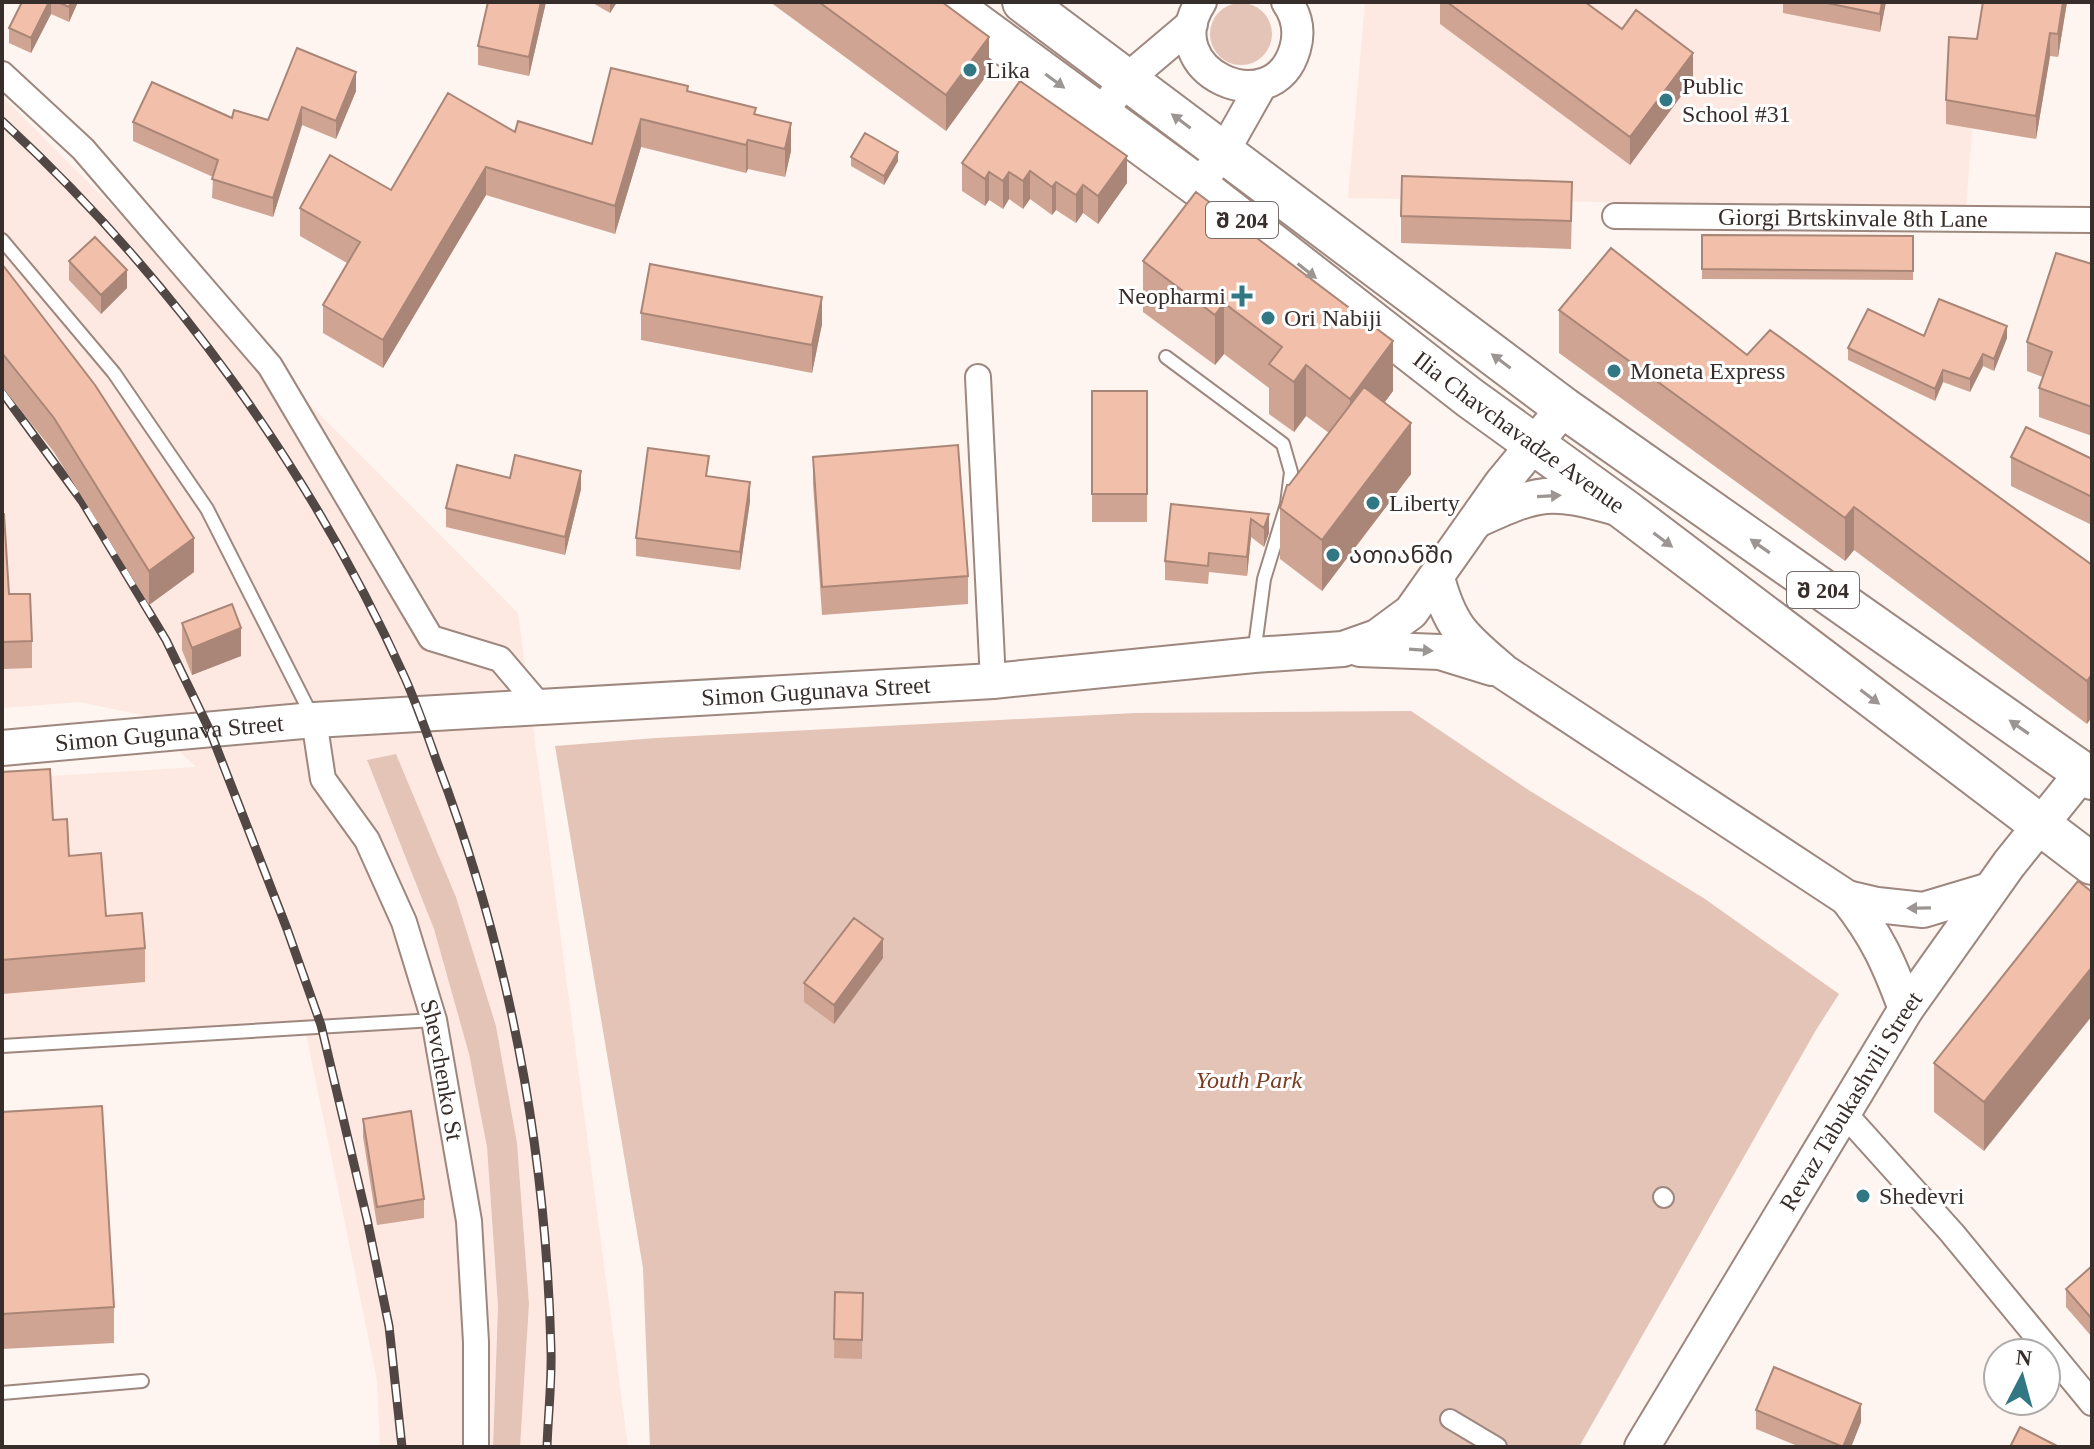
<svg xmlns="http://www.w3.org/2000/svg" width="2094" height="1449" viewBox="0 0 2094 1449" font-family="'Times New Roman','Noto Sans Georgian',serif">
  <style>
    .built { fill: #fde9e1 }
    .green { fill: #e3c4b7 }
    .lines { fill: none; stroke-linecap: round; stroke-linejoin: round }
    .service-casing { stroke: #9d877e; stroke-width: 16 }
    .pedestrian-casing { stroke: #9d877e; stroke-width: 22 }
    .minor-casing { stroke: #9d877e; stroke-width: 28 }
    .tertiary-casing { stroke: #9d877e; stroke-width: 34 }
    .secondary-casing { stroke: #9d877e; stroke-width: 38 }
    .primary-casing { stroke: #9d877e; stroke-width: 44 }
    .service { stroke: #fff; stroke-width: 12 }
    .pedestrian { stroke: #fff; stroke-width: 18 }
    .minor { stroke: #fff; stroke-width: 24 }
    .tertiary { stroke: #fff; stroke-width: 30 }
    .secondary { stroke: #fff; stroke-width: 34 }
    .primary { stroke: #fff; stroke-width: 40 }
    .rail-casing { stroke: #514744; stroke-width: 9 }
    .rail { stroke: #fff; stroke-width: 6; stroke-dasharray: 18; stroke-linecap: butt }
    .wall { fill: #d0a492 }
    .shaded-wall { fill: #a98677 }
    .building { fill: #f2bfaa; stroke: #a98677; stroke-width: 2 }
    .oneway { fill: #9b9694 }
    .poi-dot { fill: #327884; stroke: #fff; stroke-width: 3 }
    .labels { text-anchor: middle; stroke-width: 6; stroke-linejoin: round; paint-order: stroke }
    .shield { fill: #fff; stroke: #736c6a; stroke-width: 2 }
    .shield-label { font-size: 22px; font-weight: bold; fill: #372d2a }
    .poi-label { font-size: 24px; fill: #372d2a; stroke: #fff; text-anchor: start }
    .street-label { font-size: 24px; fill: #372d2a; stroke: #fff }
    .park-label { font-size: 24px; font-style: italic; fill: #7b3c21; stroke: #fff }
  </style>
  <rect width="100%" height="100%" fill="#fef4f0"/>
  <path class="built" d="M1365,2h617l-16,206 -618,-10z
    M2,96l516,517 110,834h-108l9,-143 -12,-161 -21,-117 -40,-129 -60,-143 -29,7 67,168 35,125 18,93 11,159 -5,141h-113l-3,-67 -71,-347 -304,21v-275l194,-12 -54,-52 -63,-13 -77,6z"/>
  <path class="green" d="M1210 34a31 31 0 1 1 62 0a31 31 0 1 1-62 0Z
    M1411,711l116,78 178,110 134,95 -23,36 -237,417h-929l-7,-179 -88,-522 101,-8 478,-25z
    M396,754l60,143 40,129 21,117 12,161 -9,143h-27l5,-141 -11,-159 -18,-93 -35,-125 -67,-169z"/>
  <g class="lines">
    <g class="service-casing">
      <path id="service" d="M2,240l112,133 93,136 106,209
        M1166,357l117,87 8,28 -4,32 -23,75 -10,75
        M2,1046l432,-26
        M2,1393l140,-12"/>
    </g>
    <g class="pedestrian-casing">
      <path id="pedestrian" d="M1663,1197l1,1
        M1450,1419l47,28"/>
    </g>
    <g class="minor-casing">
      <g id="minor">
        <path d="M2,74l81,75 187,217 161,272 69,21 40,47"/>
        <path id="s1" d="M1615,216l477,4"/>
        <path d="M978,377l15,304"/>
        <path id="s2" d="M314,720l9,59 44,61 37,82 30,98 35,201 7,121v105"/>
        <path d="M1844,1113l108,120 140,170"/>
      </g>
    </g>
    <g class="tertiary-casing">
      <path id="tertiary" d="M1201,2c-46,69 72,123 94,47 5,-17 2,-33 -8,-47
        M1100,114l27,-35 65,-55
        M1198,186l25,-33 39,-69"/>
    </g>
    <g class="secondary-casing">
      <g id="secondary">
        <path d="M1477,520c63,-29 73,-31 140,-12"/>
        <path d="M1437,578c14,52 28,60 67,94l343,226c30,38 42,65 59,111"/>
        <path d="M1360,649l80,3 52,16"/>
        <path id="s3" d="M2,748l312,-28 679,-39 261,-26 89,-6 34,-12 34,-25 91,-129 62,-75"/>
        <path d="M1847,898l30,7 46,5 67,-20"/>
        <path id="s4" d="M1642,1447l264,-438 103,-145 74,-92"/>
      </g>
    </g>
    <g class="primary-casing">
      <g id="primary">
        <path id="s5" d="M947,2l251,184 272,212 155,112 467,354"/>
        <path d="M1023,2l541,406 528,371"/>
      </g>
    </g>
    <use href="#service" class="service"/>
    <use href="#pedestrian" class="pedestrian"/>
    <use href="#minor" class="minor"/>
    <use href="#tertiary" class="tertiary"/>
    <use href="#secondary" class="secondary"/>
    <use href="#primary" class="primary"/>
    <g class="rail-casing">
      <path id="rail" d="M2,121c169,155 309,349 403,557 12,27 22,56 32,84 72,189 109,386 114,588 1,32 -3,65 -4,97
        M2,392l80,109 84,139 44,91 77,198 34,96 46,194 22,107 13,121"/>
    </g>
    <use href="#rail" class="rail"/>
  </g>
  <path class="wall" d="M22,2h56l-9,20 -18,-8 -20,39 -22,-10v-15z
    M546,2l-17,74 -51,-11v-19z
    M591,2h26l-7,11z
    M770,2h172l47,70 -43,59z
    M1440,2h145l108,78 -63,85 -190,-141z
    M1783,2h103l-6,30 -97,-19z
    M1983,2h84l-9,55 -8,-1 -14,83 -90,-15v-24l31,-61z
    M297,48l59,43 -20,48 -34,-14 -29,92 -61,-19 1,-21 -80,-36v-19l99,-4 36,2z
    M688,92l68,22 35,37 -6,26 -37,-8 -2,4 -105,-26 -26,87 -129,-39 -103,173 -60,-35v-28l24,-42 -47,-27v-28l91,-18 124,-58 77,12z
    M851,157l47,4 -14,24 -33,-19z
    M962,163l165,20 -29,41 -15,-11 -7,10 -20,-13 -4,5 -22,-16 -7,10 -14,-10 -6,10 -14,-9 -4,6 -23,-15z
    M1572,209l-1,40 -170,-6v-27z
    M1702,235l211,1v44l-211,-1z
    M69,261l58,27 -26,26 -32,-34z
    M1143,261l250,130 -9,12 27,71 -89,117 -42,-32v-51l9,-23 40,-52 -23,-17 -12,16 -25,-18v-26l-45,-34 -9,11 -72,-53z
    M2,264l192,308 -45,33 -95,-153 -52,-65z
    M2092,264v172l-53,-19v-29l4,-11 -16,-6v-29z
    M1559,310l188,45 345,210 -5,159 -233,-174 -9,11 -286,-208z
    M641,313l181,11 -10,49 -171,-33z
    M1924,336l83,2 -13,33 -11,-5 -13,26 -27,-10 -8,19 -87,-41v-12z
    M1092,391h55v131h-55z
    M813,457l155,119v28l-146,11 -9,-131z
    M2011,457l81,2v66l-81,-39z
    M708,477l42,24 -10,69 -104,-14v-18z
    M510,478l71,11 -16,66 -119,-28v-19z
    M1171,504l98,10v19l-5,14 -13,-10 -4,39 -38,-4 -1,12 -43,-4v-19z
    M2,514l7,80 23,47v27l-30,1z
    M182,623l59,33 -49,19 -10,-25z
    M2,772l51,48 16,36 37,60 39,32v34l-143,12z
    M2092,892l-108,259 -50,-39v-49z
    M883,958l-49,66 -30,-22v-19z
    M2,1112l112,195v36l-112,6z
    M363,1119l61,80v19l-47,7 -14,-88z
    M2092,1266v71l-26,-30v-18z
    M835,1292l28,1 -1,66 -28,-1z
    M1756,1410l105,12 -10,25h-51l-44,-18z"/>
  <path class="shaded-wall" d="M49,2h2v12l-20,39v-15z
    M71,2h7l-9,20v-15z
    M541,2h5l-17,74v-19z
    M610,2h7l-7,11z
    M1882,2h4l-6,30v-18z
    M2063,2h4l-9,55v-23z
    M2050,33v23l-14,83v-23z
    M989,37v35l-43,59v-36z
    M1693,53v27l-63,85v-28z
    M356,72v19l-20,48v-18z
    M302,107v18l-29,92v-19z
    M641,119v28l-26,87v-28z
    M791,123v28l-6,26v-28z
    M748,140v29l-2,4v-28z
    M898,152v9l-14,24v-9z
    M1127,156v27l-29,41v-28z
    M486,167v28l-103,173v-28z
    M1030,171v28l-7,10v-28z
    M989,172v28l-4,6v-27z
    M1009,172v27l-6,10v-28z
    M1056,182v28l-4,5v-28z
    M1083,185v28l-7,10v-28z
    M127,270v18l-26,26v-19z
    M822,297v27l-10,49v-28z
    M1224,303v51l-9,11v-50z
    M2007,326v12l-13,33v-12z
    M1393,341v50l-43,58v-50z
    M1983,354v12l-13,26v-13z
    M1306,365v51l-12,16v-50z
    M1943,370v12l-8,19v-12z
    M1411,423v51l-89,117v-51z
    M581,471v18l-16,66v-18z
    M750,482v19l-10,69v-18z
    M1854,507v43l-9,11v-43z
    M1269,514v19l-5,14v-19z
    M1251,519v18l-4,39v-19z
    M194,538v34l-45,33v-34z
    M241,628v28l-49,19v-27z
    M2092,674v43l-5,7v-43z
    M883,939v19l-49,66v-19z
    M2092,967v49l-108,135v-49z
    M1861,1404v18l-10,25h-8z"/>
  <path class="building" d="M22,2h27l-18,36 -22,-10z
    M57,2h14l-2,5z
    M488,2h53l-12,55 -51,-11z
    M819,2h123l47,35 -43,58z
    M1447,2h138l37,27 14,-19 57,43 -63,84z
    M1822,2h60l-2,12z
    M1983,2h80l-5,32 -8,-1 -14,83 -90,-16 3,-63 28,2z
    M297,48l59,24 -20,49 -34,-14 -29,91 -61,-19 6,-19 -85,-38 19,-40 80,36 2,-8 34,10z
    M611,68l77,18 -1,5 69,17 -2,6 37,9 -6,26 -37,-9 -2,5 -105,-26 -26,87 -129,-39 -103,173 -60,-35 37,-63 -60,-34 30,-53 61,35 57,-97 67,39 3,-11 74,23z
    M1020,81l107,75 -29,40 -15,-11 -7,10 -20,-13 -4,5 -22,-16 -7,10 -14,-9 -6,9 -14,-9 -4,7 -23,-16z
    M865,133l33,19 -14,24 -33,-19z
    M1402,176l170,6 -1,39 -170,-5z
    M1196,192l197,149 -43,58 -44,-34 -12,17 -25,-18 13,-17 -58,-44 -9,12 -72,-54z
    M1702,235l211,1v35l-211,-2z
    M95,237l32,33 -26,25 -32,-34z
    M1611,248l136,107 23,-25 322,235v109l-5,7 -233,-174 -9,11 -286,-208z
    M2056,253l36,11v143l-53,-19 13,-36 -25,-10z
    M2,264l93,121 99,153 -45,33 -95,-153 -52,-65z
    M650,264l172,33 -10,48 -171,-32z
    M1939,299l68,27 -13,33 -11,-5 -13,25 -27,-9 -8,19 -87,-41 20,-39 56,27z
    M1364,387l47,36 -89,117 -42,-32 7,-23h2z
    M1092,391h55v103h-55z
    M2026,427l66,32v38l-81,-40z
    M958,445l10,131 -146,11 -9,-130z
    M648,448l61,8 -3,20 44,6 -10,70 -104,-14z
    M515,455l66,16 -16,66 -119,-29 11,-43 53,13z
    M1171,504l98,10 -5,14 -13,-9 -4,38 -38,-4 -1,13 -43,-5z
    M2,514h2l5,80h21l2,47 -30,1z
    M232,604l9,24 -49,20 -10,-25z
    M50,769l3,51 14,-1 2,37 32,-3 5,63 36,-3 3,35 -143,12v-188z
    M2078,881l14,11v75l-108,135 -50,-39z
    M854,918l29,21 -49,66 -30,-22z
    M102,1106l12,201 -112,7v-202z
    M411,1111l13,88 -47,8 -14,-88z
    M2092,1266v53l-26,-30z
    M835,1292l28,1 -1,47 -28,-1z
    M1774,1367l87,37 -18,43 -87,-37z
    M2020,1427l39,20h-49z"/>
  <defs><path id="oneway-solid" d="M-6-.8H1V-3.2L6.5 0L1 3.2V.8H-6Z" transform="scale(2)"/></defs>
  <g class="oneway">
    <use href="#oneway-solid" transform="translate(1055 81) rotate(36)"/>
    <use href="#oneway-solid" transform="translate(1181 121) rotate(-143)"/>
    <use href="#oneway-solid" transform="translate(1307 271) rotate(38)"/>
    <use href="#oneway-solid" transform="translate(1501 361) rotate(-143)"/>
    <use href="#oneway-solid" transform="translate(1549 496) rotate(-3)"/>
    <use href="#oneway-solid" transform="translate(1663 540) rotate(37)"/>
    <use href="#oneway-solid" transform="translate(1760 546) rotate(-145)"/>
    <use href="#oneway-solid" transform="translate(1421 650) rotate(4)"/>
    <use href="#oneway-solid" transform="translate(1870 697) rotate(37)"/>
    <use href="#oneway-solid" transform="translate(2019 727) rotate(-145)"/>
    <use href="#oneway-solid" transform="translate(1919 908) rotate(179)"/>
  </g>
  <g class="poi-dot">
    <circle cx="970" cy="70" r="8"/>
    <circle cx="1666" cy="100" r="8"/>
    <path d="M1238 284h8v8h8v8h-8v8h-8v-8h-8v-8h8z"/>
    <circle cx="1268" cy="318" r="8"/>
    <circle cx="1614" cy="371" r="8"/>
    <circle cx="1373" cy="503" r="8"/>
    <circle cx="1333" cy="555" r="8"/>
    <circle cx="1863" cy="1196" r="8"/>
  </g>
  <g class="labels">
    <g class="shield">
      <rect x="1206" y="202" width="72" height="36" rx="6"/>
      <rect x="1787" y="572" width="72" height="36" rx="6"/>
    </g>
    <g class="shield-label">
      <text x="1242" y="228">შ 204</text>
      <text x="1823" y="598">შ 204</text>
    </g>
    <g class="poi-label">
      <text x="986" y="78">Lika</text>
      <text x="1682" y="94">Public<tspan x="1682" dy="28">School #31</tspan></text>
      <text x="1226" y="304" text-anchor="end">Neopharmi</text>
      <text x="1284" y="326">Ori Nabiji</text>
      <text x="1630" y="379">Moneta Express</text>
      <text x="1389" y="511">Liberty</text>
      <text x="1349" y="563">ათიანში</text>
      <text x="1879" y="1204">Shedevri</text>
    </g>
    <g class="street-label">
      <text dy="8" stroke="none"><textPath href="#s1" startOffset="238">Giorgi Brtskinvale 8th Lane</textPath></text>
      <text dy="8" stroke="none"><textPath href="#s5" startOffset="716">Ilia Chavchavadze Avenue</textPath></text>
      <text dy="8" stroke="none"><textPath href="#s3" startOffset="816">Simon Gugunava Street</textPath></text>
      <text dy="8" stroke="none"><textPath href="#s3" startOffset="168">Simon Gugunava Street</textPath></text>
      <text dy="8" stroke="none"><textPath href="#s2" startOffset="378">Shevchenko St</textPath></text>
      <text dy="8" stroke="none"><textPath href="#s4" startOffset="404">Revaz Tabukashvili Street</textPath></text>
    </g>
    <g class="park-label">
      <text x="1249" y="1088">Youth Park</text>
    </g>
  </g>
  <rect width="2094" height="1449" fill="none" stroke="#372d2a" stroke-width="8"/>
  <g transform="translate(2022 1377) rotate(6)"><circle r="38" fill="#ffffff" stroke="#afabaa" stroke-width="2"/>
  <path d="M0-6L14 30L0 20L-14 30Z" fill="#327884"/>
  <text y="-12" font-size="22" font-weight="bold" text-anchor="middle" fill="#372d2a">N</text>
  </g>
</svg>
